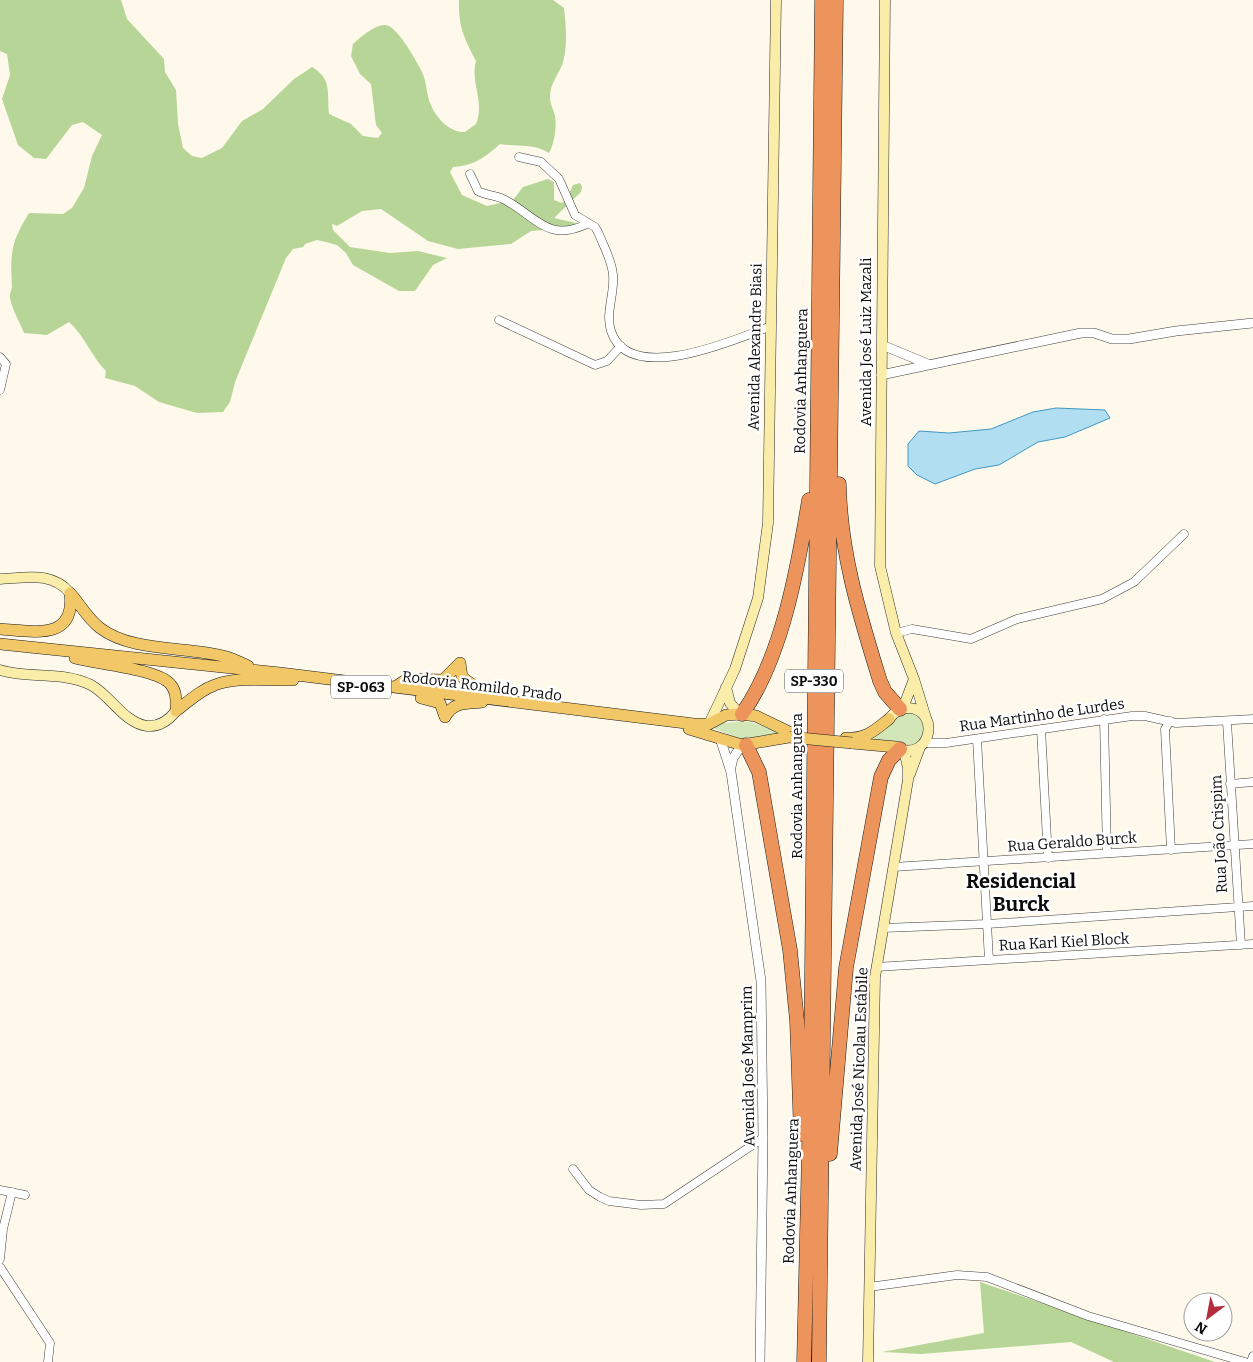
<svg xmlns="http://www.w3.org/2000/svg" width="1253" height="1362" viewBox="0 0 1253 1362" font-family="Bitter,serif">
  <style>
    .green { fill: #d2e6b7 }
    .forest { fill: #b7d597 }
    .water { fill: #b2def2; stroke: #3e98c5 }
    .lines { fill: none; stroke-linecap: round; stroke-linejoin: round }
    .minor-casing { stroke: #3e3e3e; stroke-width: 9 }
    .tertiary-casing { stroke: #3e3e3e; stroke-width: 10 }
    .secondary-casing { stroke: #2d2d2d; stroke-width: 11 }
    .primary-casing { stroke: #1c1c1c; stroke-width: 12 }
    .motorway-casing { stroke: #1c1c1c; stroke-width: 15 }
    .minor { stroke: #fff; stroke-width: 8 }
    .tertiary { stroke: #fff; stroke-width: 9 }
    .secondary { stroke: #faeca9; stroke-width: 10 }
    .primary { stroke: #f1c768; stroke-width: 11 }
    .motorway { stroke: #ec945b; stroke-width: 14 }
    .primary-bridge-casing { stroke: #1c1c1c; stroke-width: 12; stroke-linecap: butt }
    .primary-bridge { stroke: #f1c768; stroke-width: 11 }
    .labels { text-anchor: middle; stroke-width: 5; stroke-linejoin: round; paint-order: stroke }
    .shield { fill: #fff; stroke: #545454; stroke-width: 1 }
    .shield-label { font-size: 14px; font-weight: bold; fill: #0b0b0b }
    .street-label { font-size: 15px; fill: #0b0b0b; stroke: #fff }
    .district-label { font-size: 20px; font-weight: bold; fill: #0b0b0b; stroke: #fff }
  </style>
  <rect width="100%" height="100%" fill="#fef9eb"/>
  <path class="green" d="M904,712c29,4 23,33 5,35 -13,1 -30,-5 -44,-7z
    M743,721l11,2 31,11 -41,6 -39,-15z"/>
  <path class="forest" d="M0,0h121l6,19 37,40 1,13 11,18 2,34 5,24 9,8 10,2 20,-10 20,-27 21,-12 31,-30 18,-12c20,12 15,25 17,47l22,10 12,12 15,2 4,-5 -6,-8 -5,-41 -11,-10 -9,-18 2,-12c8,-7 21,-19 32,-19 12,0 32,37 37,47 5,10 4,23 9,33 5,13 19,28 34,27l11,-8c9,-22 -6,-42 0,-63 -12,-23 -18,-35 -17,-61h94l11,8c2,17 4,41 -2,57 -5,12 -12,19 -12,32 0,8 4,13 5,19 2,11 -1,28 -6,37 -16,-10 -32,-6 -49,-9 -15,13 -26,22 -47,23l-3,5 12,23 25,11 26,-6 10,-13 25,-8 6,3v18l8,3 4,-3 7,-15 7,-2 2,4 -1,5 -27,26 22,5 -8,11 -23,-4 -14,1 -20,13 -53,5 -30,-8 -47,-32 -19,2 -25,15 -5,-2 1,6 17,17 40,6 28,-2 29,7 -14,7 -18,26h-16l-46,-26 -7,-12 -9,-8 -11,-3 -9,-2 -12,4 -2,3 -10,2 -7,9 -51,124 -5,20 -7,10 -26,1 -38,-11 -24,-16 -30,-8 1,-7c-15,-15 -21,-35 -37,-49l-22,13 -23,-2c-4,-10 -12,-24 -14,-35 -1,-4 2,-8 2,-12 -2,-33 -1,-44 17,-73l34,1 9,-6 12,-20 8,-32 10,-21 -19,-13 -11,3 -26,34 -12,-1 -16,-13 -16,-46 8,-24 -3,-21 -7,-3z
    M980,1282l235,80h-101l-43,-20 -150,12 -39,-2 102,-19z"/>
  <path class="water" d="M1056,408l49,2 5,8 -45,19 -27,5 -39,23 -24,4 -40,15 -18,-9 -9,-9v-22l11,-13 30,2 42,-4 42,-17z"/>
  <g class="lines">
    <g class="minor-casing">
      <path id="minor" d="M519,157l22,5 18,17 16,36 20,12 3,5c5,13 14,28 15,43 2,18 -8,38 -2,56 18,56 126,8 160,-5
        M470,174l8,17c9,5 20,4 29,10 31,18 42,41 80,23
        M499,320l96,45 12,-4 14,-15
        M0,357l6,7 -6,26
        M896,633l16,-4 59,10 46,-20 85,-20 32,-17 50,-48
        M1104,719l3,134
        M1170,721l-5,8 6,121
        M1227,722l14,223
        M1041,729l7,129
        M977,739l12,221
        M924,743h22l186,-27h13l31,7 77,-4
        M1230,784l23,-2
        M893,867l360,-23
        M883,928l104,-4 266,-18
        M876,967l377,-23
        M573,1169l16,21 11,7 9,4 32,4 23,-1 99,-66
        M0,1190l25,5
        M0,1259l3,-30 9,-37
        M0,1267l50,76 -2,19
        M869,1287l88,-12 30,2 101,39 157,46
        M1251,1362l2,-6"/>
    </g>
    <g class="tertiary-casing">
      <path id="tertiary" d="M882,345l46,19
        M881,375l200,-42h13l18,6h17l47,-8 77,-8
        M720,738l11,34 30,209 2,157 -3,224
        M731,767l2,-9 9,-13"/>
    </g>
    <g class="secondary-casing">
      <path id="secondary" d="M885,0l-5,566 16,67 18,46 12,39
        M0,579c26,-1 52,-8 70,14
        M0,670c29,9 63,1 91,15 19,10 33,38 56,41 13,1 22,-6 29,-15
        M726,687l4,16 10,12
        M903,708l11,-29
        M889,719c5,-7 11,-11 20,-11 31,2 23,52 -10,41
        M709,724l26,-55 23,-71 10,-75 8,-523
        M910,774l10,-27
        M868,1362l7,-385 33,-197v-12l-4,-18"/>
    </g>
    <g class="primary-casing">
      <path id="primary" d="M70,593c10,11 17,25 30,35 33,25 89,18 127,29 7,2 14,6 21,9
        M0,629c32,2 76,13 70,-36
        M0,644l280,29 414,51h15l17,-9 16,-1 14,2 33,16
        M75,658c21,6 85,11 96,27 6,7 5,17 5,26
        M460,663l2,14 27,20
        M395,687l12,-8 36,1 17,-17
        M421,698l19,5 5,14
        M176,711c12,-9 24,-21 39,-26 23,-9 53,-4 78,-5
        M445,717c9,-16 21,-13 37,-15
        M689,729l53,16 47,-8
        M846,738c19,2 29,-8 43,-19
        M852,743l44,4"/>
    </g>
    <g class="motorway-casing">
      <path id="motorway" d="M839,484c1,69 21,132 41,197l5,11 15,17
        M742,714c40,-56 56,-147 67,-214
        M746,745l13,27 31,178 7,71 4,113
        M830,1154l16,-186 35,-191 8,-17 11,-11
        M804,1362l7,-296 11,-1066
        M819,1362l17,-1362"/>
    </g>
    <use href="#minor" class="minor"/>
    <use href="#tertiary" class="tertiary"/>
    <use href="#secondary" class="secondary"/>
    <use href="#primary" class="primary"/>
    <use href="#motorway" class="motorway"/>
    <g class="primary-bridge-casing">
      <path id="primary-bridge" d="M789,737l63,6"/>
    </g>
    <use href="#primary-bridge" class="primary-bridge"/>
  </g>
  <g class="labels">
    <g class="shield">
      <rect x="785" y="669.5" width="58" height="23" rx="4"/>
      <rect x="331" y="675.5" width="60" height="23" rx="4"/>
    </g>
    <g class="shield-label">
      <text x="814" y="686">SP-330</text>
      <text x="361" y="692">SP-063</text>
    </g>
    <g class="street-label">
      <text transform="translate(866 342) rotate(-90)" y="5">Avenida José Luiz Mazali</text>
      <text transform="translate(755 347) rotate(-89)" y="5">Avenida Alexandre Biasi</text>
      <text transform="translate(801 381) rotate(-89)" y="5">Rodovia Anhanguera</text>
      <text transform="translate(482 686) rotate(7)" y="5">Rodovia Romildo Prado</text>
      <text transform="translate(1042 715) rotate(-8)" y="5">Rua Martinho de Lurdes</text>
      <text transform="translate(797 786) rotate(-90)" y="5">Rodovia Anhanguera</text>
      <text transform="translate(1219 834) rotate(-93)" y="5">Rua João Crispim</text>
      <text transform="translate(1072 842) rotate(-4)" y="5">Rua Geraldo Burck</text>
      <text transform="translate(1064 942) rotate(-3)" y="5">Rua Karl Kiel Block</text>
      <text transform="translate(748 1066) rotate(-91)" y="5">Avenida José Mamprim</text>
      <text transform="translate(859 1069) rotate(-88)" y="5">Avenida José Nicolau Estábile</text>
      <text transform="translate(791 1191) rotate(-88)" y="5">Rodovia Anhanguera</text>
    </g>
    <g class="district-label">
      <text x="1021" y="888">Residencial<tspan x="1021" dy="23">Burck</tspan></text>
    </g>
  </g>
  <g transform="translate(1208 1317) rotate(212)"><circle r="24" fill="#ffffff" stroke="#9d9d9d"/>
  <path d="M0-4L9 19L0 12L-9 19Z" fill="#b32c3b"/>
  <text y="-8" font-size="14" font-weight="bold" text-anchor="middle" fill="#0b0b0b">N</text>
  </g>
</svg>
